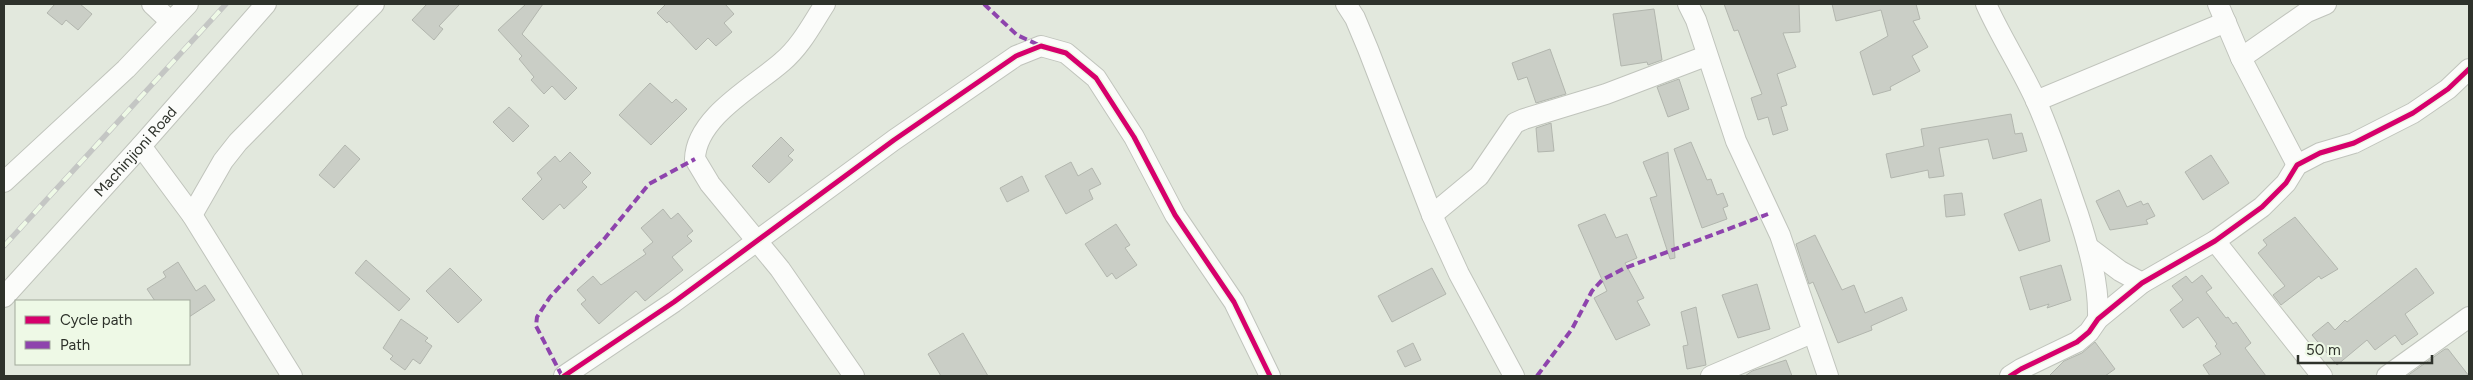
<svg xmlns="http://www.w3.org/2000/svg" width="2473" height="380" viewBox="0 0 2473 380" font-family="Figtree,sans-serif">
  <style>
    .building { fill: #cacec6; stroke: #b2b6ae }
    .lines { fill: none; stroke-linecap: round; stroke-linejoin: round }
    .minor-casing { stroke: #c0c4bc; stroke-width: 22 }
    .minor { stroke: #fbfcfa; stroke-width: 20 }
    .rail-casing { stroke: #c4c6c4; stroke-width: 5.5 }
    .rail { stroke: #eef9e6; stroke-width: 4; stroke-dasharray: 11; stroke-linecap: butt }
    .quiet { stroke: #8e44ad; stroke-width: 4; stroke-dasharray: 8 4; stroke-linecap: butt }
    .cycleway-casing { stroke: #eef9e6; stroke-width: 8 }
    .cycleway { stroke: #d6006c; stroke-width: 5 }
    .labels { text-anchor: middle; stroke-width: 4.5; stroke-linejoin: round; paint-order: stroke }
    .street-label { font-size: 15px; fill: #2e322b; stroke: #eef9e6 }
  </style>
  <rect width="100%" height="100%" fill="#e2e8dd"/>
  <path class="building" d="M55,4h25l12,10 -14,16 -12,-10 -4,5 -15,-12z
    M427,4h33l-21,22 4,3 -9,11 -22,-20z
    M526,4h17l-21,30 55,54 -12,12 -13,-14 -8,8 -13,-14 3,-3 -15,-18 3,-3 -24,-26z
    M666,4h59l9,10 -10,9 8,9 -16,14 -8,-8 -12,12 -27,-29 -2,2 -10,-10z
    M1724,4h75l1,28 -17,1 13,34 -19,7 10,31 -6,2 7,23 -15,5 -5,-18 -10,3 -7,-22 11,-4 -24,-64 -4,1z
    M1832,4h84l4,15 -7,2 15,26 -16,9 8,15 -30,16 1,3 -18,5 -13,-43 28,-16 -7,-26 -45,11z
    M1654,9l8,51 -14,5 -1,-3 -26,4 -8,-52z
    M1550,49l16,45 -30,9 -9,-26 -9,3 -6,-17z
    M1679,79l10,30 -21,8 -11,-30z
    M650,83l22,20 4,-4 11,10 -36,36 -32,-30z
    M509,107l20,19 -16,16 -20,-20z
    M2011,114l4,20 7,-1 5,18 -34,8 -5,-20 -49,9 5,28 -15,2 -1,-8 -37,8 -5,-24 38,-8 -3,-17z
    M1551,123l3,28 -16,1 -2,-24z
    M781,137l13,13 -6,6 5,4 -24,23 -17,-17z
    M1691,142l16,38 4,-1 6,16 6,-2 5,13 -5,2 4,11 -25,9 -28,-79z
    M345,145l15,14 -26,29 -15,-13z
    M570,152l21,21 -9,9 5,5 -23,22 -4,-5 -17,16 -21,-21 20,-20 -5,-6 18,-17 5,6z
    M1668,152l7,106 -5,1 -20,-61 7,-2 -14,-34z
    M2211,155l18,28 -26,17 -18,-28z
    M1071,162l7,14 14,-8 9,16 -12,6 4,9 -27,15 -21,-38z
    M1022,176l7,15 -22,11 -7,-14z
    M2119,190l8,17 14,-6 2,4 5,-2 7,13 -9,4 2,4 -38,6 -14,-29z
    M1962,193l3,22 -19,2 -2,-22z
    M2041,199l9,42 -31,10 -15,-37z
    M663,209l8,10 7,-6 15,18 -6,5 5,5 -20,16 11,13 -38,31 -9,-10 -37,33 -18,-20 5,-4 -9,-10 16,-14 8,9 45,-31 -3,-4 10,-8 -12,-14z
    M1605,214l11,24 11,-4 10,24 -12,5 19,35 -7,3 13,24 -34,15 -22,-42 13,-7 -29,-66z
    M2295,217l43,52 -17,10 -2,-3 -38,29 -8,-10 12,-9 -27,-33 9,-8 -4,-5z
    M1116,224l14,21 -5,3 12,17 -21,14 -4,-6 -5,4 -22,-33z
    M1815,235l27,55 12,-5 11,28 37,-16 5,13 -36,16 1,4 -34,13 -25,-61 -4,2 -13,-40z
    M366,260l44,39 -11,12 -44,-38z
    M178,262l18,29 9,-6 10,15 -26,17v-16h-34l-8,-12 19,-12 -3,-5z
    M2061,265l10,35 -24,8 2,-4 -19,6 -10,-33z
    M450,268l32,32 -24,23 -32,-32z
    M1432,268l14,26 -54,28 -14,-26z
    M2416,268l18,25 -29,21 13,20 -16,11 -7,-10 -20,15 -8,-10 -30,25 -25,-30 16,-13 7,8 10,-10 2,2z
    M2202,275l10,13 -6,4 20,26 2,-1 5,7 3,-2 15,21 -6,5 21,28h-56l-7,-11 18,-11 -6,-8 2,-2 -19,-27 -15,11 -13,-18 13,-10 -11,-14 14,-10 6,7z
    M1757,284l13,45 -32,9 -16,-43z
    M1696,307l10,58 -19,4 -4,-23 5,-1 -7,-33z
    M401,319l27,19 -3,3 7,5 -12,18 -7,-5 -8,11 -15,-11 3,-3 -10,-8z
    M963,333l25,43h-47l-13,-22z
    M2095,342l20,27 -10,7h-56l15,-15 18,-8z
    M1413,343l8,17 -16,7 -8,-16z
    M2445,349h3l21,27h-62z
    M1786,360l6,16h-47l7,-5z"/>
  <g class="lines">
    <g class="minor-casing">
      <g id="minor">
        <path d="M152,4l18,17"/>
        <path d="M825,4c-13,20 -24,42 -43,58 -27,24 -86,55 -87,97l15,25 70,85 74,107"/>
        <path d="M1346,4l9,14 13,31 64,166 27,59 55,102"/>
        <path d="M1688,4l8,16 40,121 44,94 48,141"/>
        <path d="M1986,4c15,34 36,65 51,99 16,36 28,74 41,111 11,34 21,69 20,105"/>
        <path d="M2218,4l23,54 56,107"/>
        <path d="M2241,58l66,-46 19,-8"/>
        <path d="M2036,101l190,-79"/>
        <path d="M141,146l51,69 100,161"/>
        <path d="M4,182l122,-113 62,-65"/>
        <path d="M192,215l31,-54 15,-19 136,-138"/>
        <path d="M1432,215l47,-39 36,-53 9,-4 82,-25 100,-38"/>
        <path d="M2215,241l107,135"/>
        <path d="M2088,247l32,24 22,12"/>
        <path id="s1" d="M4,297l137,-151 125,-142"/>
        <path d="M564,376l110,-74 220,-162 122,-84 25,-10 25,7 30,25 38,59 41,78 59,87 36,74"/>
        <path d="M1711,376l101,-43"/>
        <path d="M2010,376l11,-7 56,-27 12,-10 9,-13 44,-36 73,-42 47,-34 24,-24 11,-18 23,-12 34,-10 59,-30 35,-24 21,-20"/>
        <path d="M2387,376l82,-59"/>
      </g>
    </g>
    <use href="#minor" class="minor"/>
    <g class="rail-casing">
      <path id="rail" d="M4,246l222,-242"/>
    </g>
    <use href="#rail" class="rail"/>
    <path class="quiet" d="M984,4l33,31 24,11
      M562,376l-26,-50 1,-9 13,-20 55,-59 44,-54 46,-25
      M1537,376l35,-47 20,-38 10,-11 23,-12 143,-54"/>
    <g class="cycleway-casing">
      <path id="cycleway" d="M564,376l110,-74 220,-162 122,-84 25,-10 25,7 30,25 38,59 41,78 59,87 36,74
        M2010,376l11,-7 56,-27 12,-10 9,-13 44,-36 73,-42 47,-34 24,-24 11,-18 23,-12 34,-10 59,-30 35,-24 21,-20"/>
    </g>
    <use href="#cycleway" class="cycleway"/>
  </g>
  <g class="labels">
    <g class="street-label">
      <text dy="5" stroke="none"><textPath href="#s1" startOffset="196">Machinjioni Road</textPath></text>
    </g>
  </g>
  <rect width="2473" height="380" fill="none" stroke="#2e322b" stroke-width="10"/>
  <rect x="15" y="300" width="175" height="65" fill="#eef9e6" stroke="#a1a99b"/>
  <rect x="25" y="316" width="25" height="8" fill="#d6006c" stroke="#a1a99b"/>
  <text x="60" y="325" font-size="15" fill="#2e322b">Cycle path</text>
  <rect x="25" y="341" width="25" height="8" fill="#8e44ad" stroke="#a1a99b"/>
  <text x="60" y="350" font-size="15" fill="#2e322b">Path</text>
  <path d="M2298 355v8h134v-8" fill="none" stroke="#2e322b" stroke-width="2.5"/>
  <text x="2306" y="355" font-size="15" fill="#2e322b" stroke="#eef9e6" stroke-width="4" paint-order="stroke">50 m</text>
</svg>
